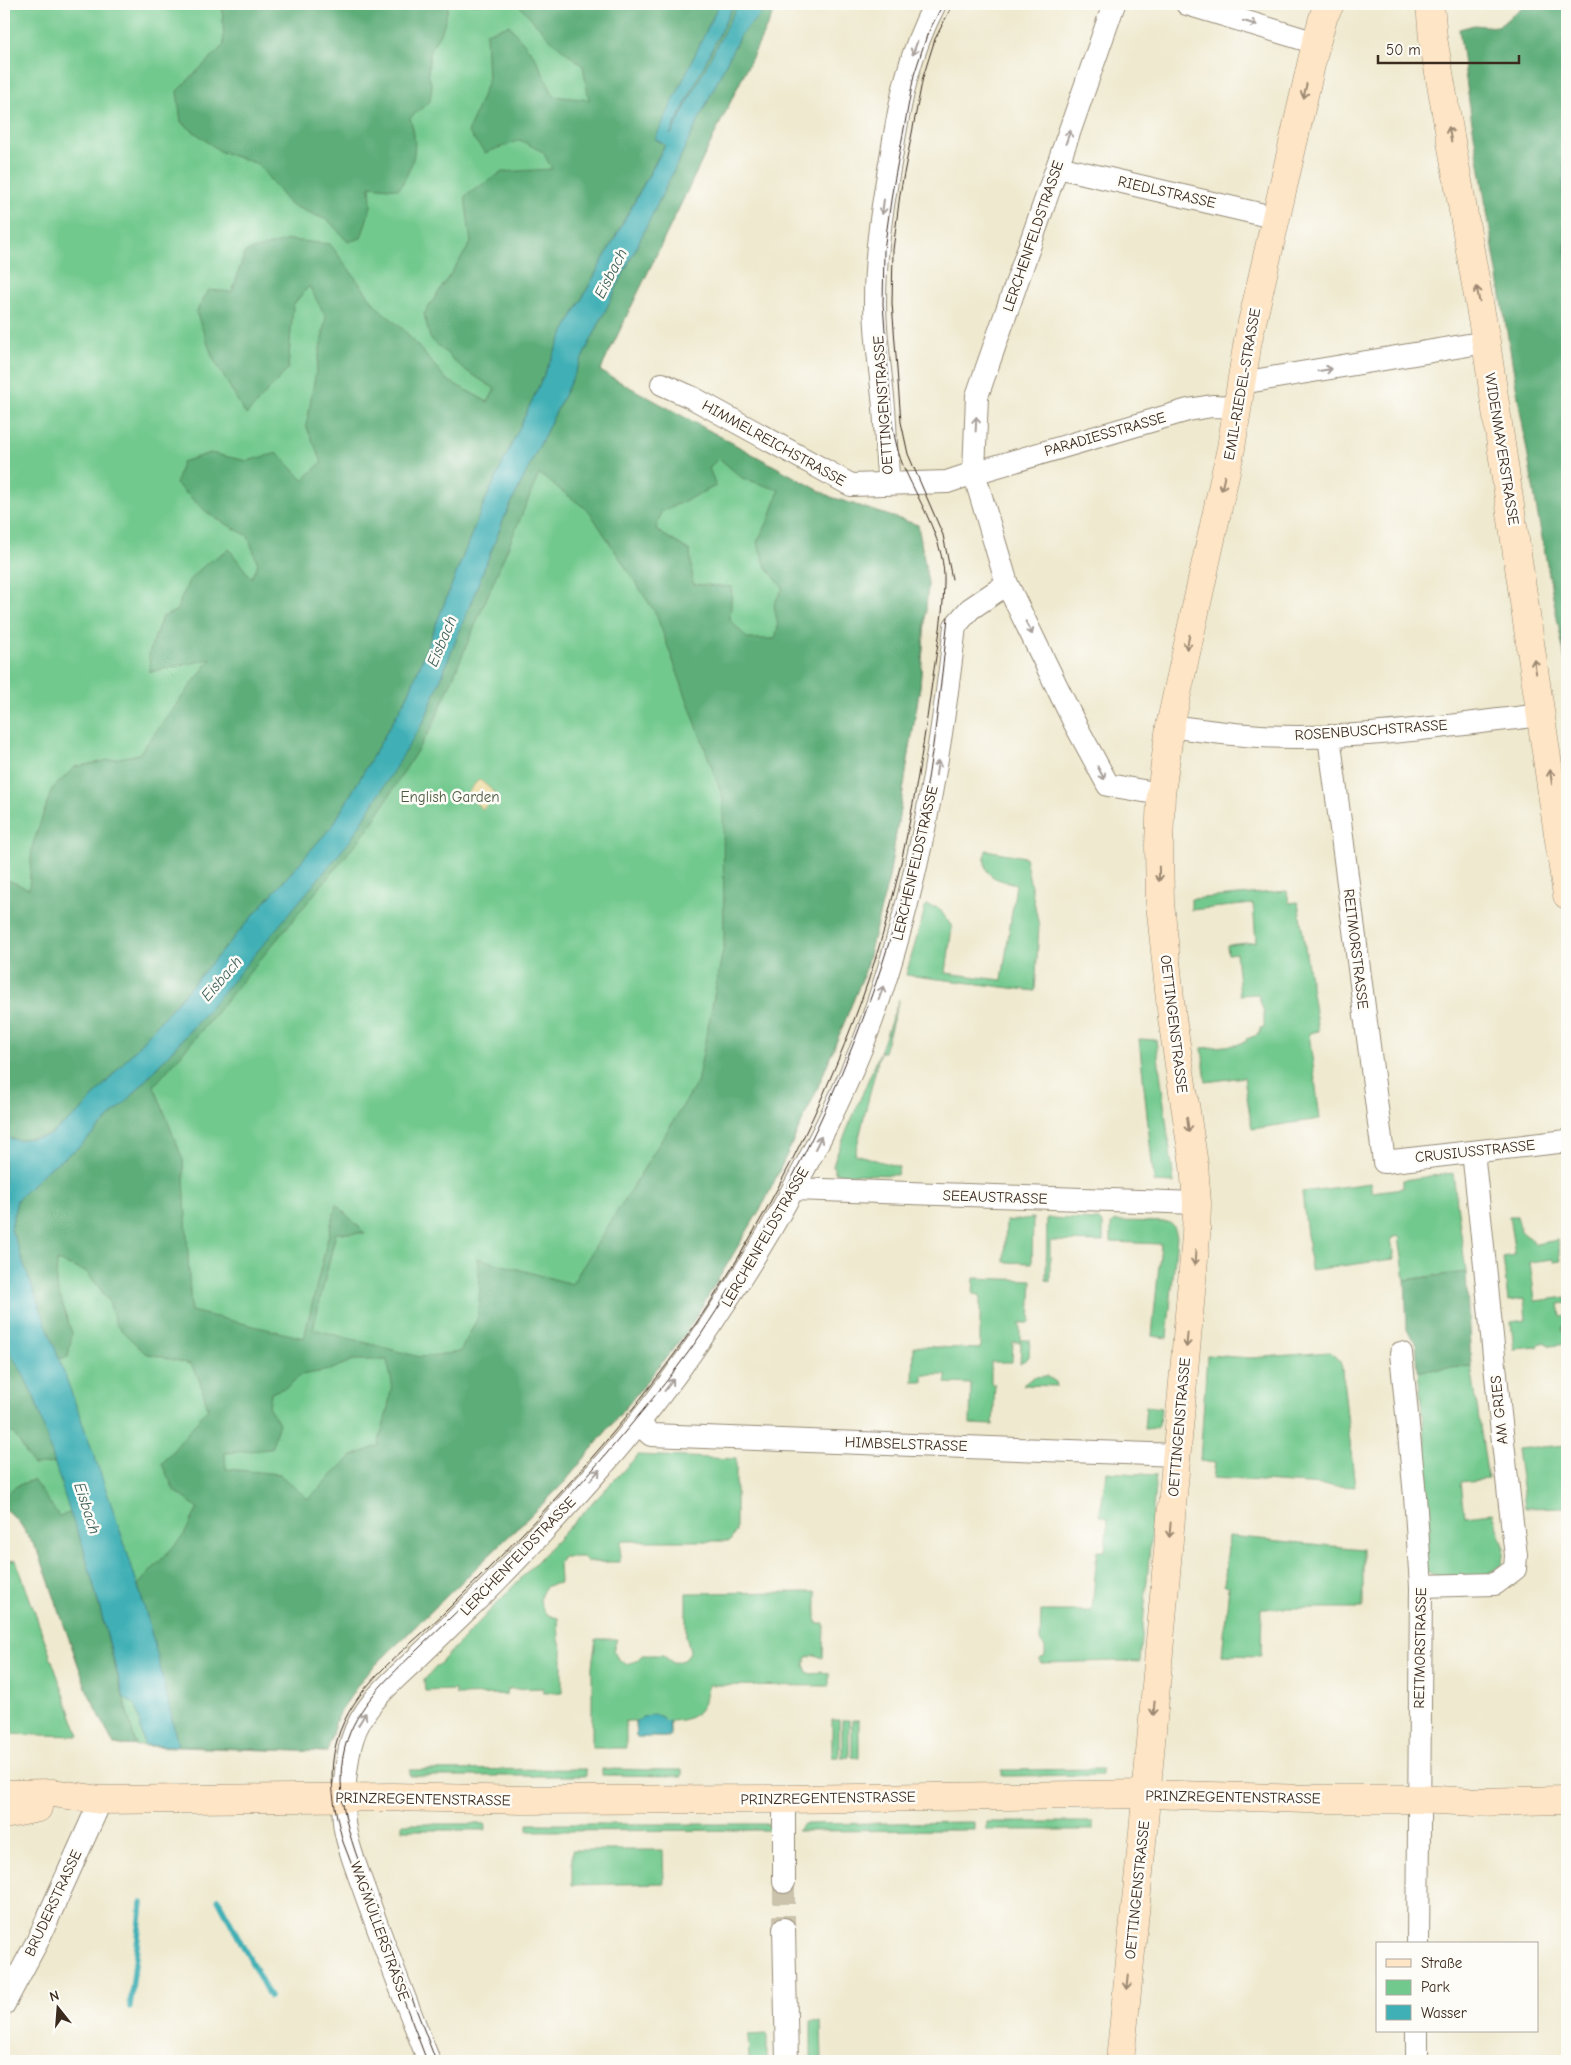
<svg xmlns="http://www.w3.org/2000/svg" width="1571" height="2065" viewBox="0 0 1571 2065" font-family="'Comic Neue',sans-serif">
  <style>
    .green { fill: #72c98e; stroke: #567a56 }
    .forest { fill: #5dad79; stroke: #4c6c4c; fill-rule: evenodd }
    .sand { fill: #eeda9e; stroke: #94825e }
    .water { fill: #3fb0b6; stroke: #3d6d6a }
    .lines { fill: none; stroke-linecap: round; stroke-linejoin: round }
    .stream { stroke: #3fb0b6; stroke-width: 5.5 }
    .minor-tunnel { stroke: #cbc3ac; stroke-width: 22; stroke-dasharray: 22 11; stroke-linecap: butt }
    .minor-casing { stroke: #958a76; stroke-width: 24 }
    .secondary-casing { stroke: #958a76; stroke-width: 29 }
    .minor { stroke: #fff; stroke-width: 22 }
    .secondary { stroke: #fee5c5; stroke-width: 28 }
    .tram { stroke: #3b2a1e; stroke-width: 1 }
    .oneway { stroke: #a79f9a }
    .oneway2 { stroke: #9c8872 }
    .labels { text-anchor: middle; stroke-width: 5; stroke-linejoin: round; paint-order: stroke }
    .street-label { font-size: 15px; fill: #3b2a1e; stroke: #fdfcf7 }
    .park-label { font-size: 15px; fill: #4c5a40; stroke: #fdfcf7 }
    .water-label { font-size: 16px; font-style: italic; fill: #3d605b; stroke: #fdfcf7 }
  </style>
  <rect width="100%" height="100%" fill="#fdfcf7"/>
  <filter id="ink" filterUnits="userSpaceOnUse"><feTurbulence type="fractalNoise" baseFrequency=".02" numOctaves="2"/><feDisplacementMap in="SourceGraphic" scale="10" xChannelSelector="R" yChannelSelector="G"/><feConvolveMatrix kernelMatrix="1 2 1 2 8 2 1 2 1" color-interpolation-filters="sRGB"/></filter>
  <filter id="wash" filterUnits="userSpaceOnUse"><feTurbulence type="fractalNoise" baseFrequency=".0096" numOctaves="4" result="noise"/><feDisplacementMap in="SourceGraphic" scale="20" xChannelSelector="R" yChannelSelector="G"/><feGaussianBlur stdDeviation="1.12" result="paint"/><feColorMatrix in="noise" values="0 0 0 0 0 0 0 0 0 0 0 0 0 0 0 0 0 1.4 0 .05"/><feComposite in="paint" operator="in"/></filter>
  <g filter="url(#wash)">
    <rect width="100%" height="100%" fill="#efe9cf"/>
    <path class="green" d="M4,4h778l-9,10 -173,357 231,126 87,28 10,58 -8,103 -31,191 -25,97 -49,120 -50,107 -79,132 -122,150 -200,193 -27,41 -10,35 -213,-7 -27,-55 -48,-137 -20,-31 -15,-14z
      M986,850l39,7 14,69 -4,65 -129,-16 20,-70 13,3 13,19 -6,46 56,7 14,-96c-22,-5 -35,-7 -30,-34z
      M1287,891l2,12 9,-1 20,129 -9,2 11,86 -68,10 -8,-52 -38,5 -4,-34 34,-3 11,-4 -1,-2 14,-5v-6l4,-1v-14l-6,-19 -18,1 -4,-42 -8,1 -1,-9 29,-3 -3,-38 -62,6v-11z
      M899,999l-15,53h-4l-25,102 44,13 -2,8 -57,-1 -5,-2 -2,-6 3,-10 44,-104z
      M1139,1039l17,1 18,143 -20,-1z
      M1453,1173l13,99 -61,8 -6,-44 -8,2 3,21 -83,11 -9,-78 68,-9 2,9 31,-4v-8z
      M1509,1216h8l4,15 15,13 22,-4 3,21 -7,1 -1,-3 -23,3 5,39 32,-4v6l-8,1 2,12 6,-1v7l-3,2 -2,6 5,6v8l-16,2 -7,-4 -5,2 -1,3 -24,2 -3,-27 15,-2 -2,-21 -16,2 -5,-44 12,-2z
      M1033,1218l-1,45 -28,-1 2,-41z
      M1047,1218l52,2 4,4v18l-53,-1v40l-4,-1z
      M1114,1221l54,1c7,4 7,7 9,14l-10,102 -15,-2 9,-92 -50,-2v-17z
      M974,1278l58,2 -2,43h-10v17h10l-1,17 -9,7 1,-22h-8l-1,20h-21v22h4l-2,41 -23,-1 1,-40 -25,-1v-8h-23v7h-10l1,-36 66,3v-54l-7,-1z
      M1329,1352l12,9 14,126 -142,-9 2,-15 -15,-2 7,-106 44,3z
      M1471,1366l17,113 -28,3 4,34 29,-3 11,33 -2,18 -16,12 -45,2 -16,-7 -6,-95 9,-1 -10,-104z
      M1047,1376l9,6 1,4 -34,-1 10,-8z
      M1146,1406l15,2 -2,17 -2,3 -13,1z
      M1567,1445v62l-42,1 -8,-59z
      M638,1455l98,4v72l-6,10h-109l-1,21h-32l-5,-5h-20l-4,6 1,20c-4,1 -9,1 -12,3 -10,6 -10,22 -1,28 2,2 8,3 11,4l1,22 3,9v43l-18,1 -1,-5 -35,1 -1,5 -51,1 -1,-5 -30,1 -1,-11z
      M1106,1472l50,3 -16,187 -18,-1 -82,2v-4l5,-3v-9l-5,-6 1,-30h51l5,-60h8l3,-33 -8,-2z
      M1229,1536l134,13v59h-101l-1,48 -39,-1 7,-69 -5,-1z
      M16,1560l63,176 -75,-2v-172z
      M816,1592v31h8l-1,35 -8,-3 -8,2 -3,8 3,7 5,2 9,-2 8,1v13l-121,-1c-3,25 -13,36 -38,36v16h-34l-1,-16h-9v27h-34v-82l4,-27h21l-4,11 5,9 8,5 10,-3 6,-6h21l10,8 11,-3 6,-8 -4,-16v-43z
      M832,1720h7v37h-7z
      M842,1720h7v37l-7,1z
      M852,1720h7v38l-7,-1z
      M586,1769v7h-176v-6z
      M602,1769l80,1v6l-80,-1z
      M1102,1769v6l-100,1v-6z
      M974,1822v8l-177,1 6,-7z
      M987,1822h106v8h-106z
      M402,1824h83v6h-83z
      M528,1824h239l4,2 2,4 -245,1z
      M572,1850h91l1,33 -92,2z
      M811,2021l10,1 1,39h-11z
      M767,2034v27h-18l-1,-26z"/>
    <path class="forest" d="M222,4h227l-6,24 -13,22 -2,25 4,10 -2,16 -20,17c9,29 5,45 -11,71l-29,-3 1,20 -10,32 -13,4 -19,-21 -40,-17 -31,-40 -37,-12 -40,-30 -4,-31 47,-46z
      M518,4h201l-63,135 9,5 -102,190 -81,174 -74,187 -75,130 -253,287 -32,24 -31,4 -13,-3v-255l4,-2 21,9 3,-42 20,-58 23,-22 64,-13 72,-95 -61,13 -1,-19 13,-36 14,-6 13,-31 17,-16 23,-15 22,29 7,-14 -10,-28 -38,-21 -34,-31 6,-22 28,-9 37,8 31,-8 25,27 19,-18 -16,-36 20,-109 -17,-31 -16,19 -5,64 -42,46 -33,-57 -17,-46 13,-22 23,2 13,-40 44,-12 41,4 47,63 26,22 44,51 41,22 7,-13 -33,-21 -32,-30 -6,-24 47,-71 -6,-47 37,-24 50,-3 -9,-17 -23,-12 -35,13 -17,-21 20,-51 -2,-48 23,-8 26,32 19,39 35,4 -6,-34 -31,-25z
      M734,4h6l-68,129 -3,2z
      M771,4h11l-9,10 -173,357 231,126 87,28 10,58 -8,103 -31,191 -25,97 -49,120 -50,107 -79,132 -122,150 -200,193 -27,41 -10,35 -149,-6 -13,-58 -27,-103 46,-50 14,-27 -24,-18 -12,-26 46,-56 -9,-29 -8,-15 -46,-11 -29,-28 -7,-24 -22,-29 -30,-11 -1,24 16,48 -4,24 -10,2 -47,-130 6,-29 30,-30 32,-23 50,-48 80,-90 215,-288 81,-205 235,-481zM719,458l23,20 37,12 -9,28 -13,24 9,25 17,21 -9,16 4,23 -3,12h-27l-18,-19 2,-33 -39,-3 -3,-33 -34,-21 5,-18 55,-26 -7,-18zM539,474l50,37 67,103 67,184 1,147 -27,138 -125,201 -95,-26 3,24 -2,35 -18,35 -40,5 -107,-28 23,-96h29l-29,-29 -32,134 -113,-27 -8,-151 -29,-74 48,-56 167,-202 64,-103zM353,1360h34l5,23 -4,25 -10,38 -26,10 -44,43 -29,-25 -53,-5 -1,-16 46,-4 8,-26 -10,-15 2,-15 16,-6 14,-12 29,-5z
      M1519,4h48v116l-4,65 4,84v402l-30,-160 -66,-395 -12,-87 15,-4 24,2 24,-20z
      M1466,1272l5,94 -53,5 -2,-29 -9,-12 -2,-50z
      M4,1344c28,32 38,78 51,119l-22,2 -18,-30 -11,-8z
      M33,1480l26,36 11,-3 13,33 53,199h-22l-27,-55 -48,-137 -20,-31 -15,-14c0,-20 13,-22 29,-28z"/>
    <path class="sand" d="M479,779l17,15 -13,15 -17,-14z"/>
    <path class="water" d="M719,4h15l-64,131 2,-2 64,-125 4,-4h31l-31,31 -235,481 -81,205 -74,120 -141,168 -80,90 -50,48 -32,23 -30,30 -6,29c43,118 89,235 126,354 17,53 29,108 41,163l-34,-1 -8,-40 -12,-7 -41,-152 -13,-33 -35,-114 -13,-27 -18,-28v-32h2l-2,-9v-166l13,3 31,-4 32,-24 253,-287 75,-130 74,-187 81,-174 102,-189 -10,-6z
      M1567,120v149l-4,-84z
      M653,1714l9,3 2,4 5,-1 1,17h-34l-1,-16h5l3,-4z"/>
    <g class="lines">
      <path class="stream" d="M218,1899l52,98
        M130,2007l12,-104"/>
    </g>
  </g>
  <g filter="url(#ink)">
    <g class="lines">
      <path class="minor-tunnel" d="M784,1882v47"/>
      <g class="minor-casing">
        <path id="minor" d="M1114,4l-137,392 -3,77 33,111 67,138 34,63 53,9
          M1187,4l129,39
          M1058,167l219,51
          M1241,383l245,-41
          M662,384l31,14 158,87 96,-3 27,-9 214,-63 24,-4 26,1
          M889,483c-3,-25 -3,-50 -5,-75 -3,-35 -9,-71 -9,-106 0,-51 8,-100 17,-150 9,-56 17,-98 43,-148
          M1170,726c30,4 61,9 91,10 94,5 188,-11 281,-21
          M1329,736l55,426 183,-21
          M794,1189l403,14
          M1401,1353l14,143 6,90 -3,358
          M639,1424l12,11 526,20
          M1421,1586l74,-2 20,-15 1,-14c-17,-134 -28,-269 -43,-403
          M784,1799v83
          M784,1929l3,132
          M4,2004l34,-64 63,-140
          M429,2061c-22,-56 -44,-112 -64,-169 -7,-20 -16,-41 -20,-63 -4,-20 1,-69 7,-89 10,-35 41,-59 66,-83 22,-21 43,-42 65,-63 39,-39 76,-79 112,-120 69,-76 125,-159 177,-247 38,-67 74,-135 100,-207 45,-129 68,-258 83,-394l15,-17 37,-25
          M1417,2061v-30"/>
      </g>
      <g class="secondary-casing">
        <path id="secondary" d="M1430,4l3,34 53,304 81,553
          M4,1794l49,-1 48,7 292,-3 129,3 262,-1 362,-5 161,5h111l58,3 91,-2
          M4,1815l34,-7
          M1120,2061l23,-229 53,-596 1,-33 -3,-38 -22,-147 -12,-115 -1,-58 2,-51 9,-68 61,-278 17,-108 68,-297 8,-28 6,-11"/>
      </g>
      <use href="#minor" class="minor"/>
      <use href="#secondary" class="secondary"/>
      <path class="tram" d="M952,579l-9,-44 -35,-81 -7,-32 -9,-119 1,-53 7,-56 23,-117 12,-38 18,-35
        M427,2061l-84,-219c-10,-38 -17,-73 -3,-111 19,-51 70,-84 107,-121 71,-70 141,-143 202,-222 86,-111 155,-237 205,-368 40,-103 61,-214 76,-323 5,-38 13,-76 14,-113 2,-40 -23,-79 -39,-114 -7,-15 -10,-31 -13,-47l-9,-119 1,-54 8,-57 22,-118 13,-40 16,-31
        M436,2061c-17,-43 -33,-87 -50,-131 -21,-55 -57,-123 -41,-183 11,-41 43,-69 73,-98 20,-19 39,-38 59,-57 43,-43 85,-87 125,-133 34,-40 68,-80 98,-123 23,-34 43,-70 64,-106 77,-137 132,-278 161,-433 10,-59 17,-120 23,-180"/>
    </g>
    <defs><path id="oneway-shaft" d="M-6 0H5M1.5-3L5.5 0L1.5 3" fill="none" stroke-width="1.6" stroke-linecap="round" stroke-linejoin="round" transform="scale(1.25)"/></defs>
    <g class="oneway">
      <use href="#oneway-shaft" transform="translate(1250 23) rotate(17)"/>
      <use href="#oneway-shaft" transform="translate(915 48) rotate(109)"/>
      <use href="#oneway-shaft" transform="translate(1068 137) rotate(-71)"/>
      <use href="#oneway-shaft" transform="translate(883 207) rotate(97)"/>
      <use href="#oneway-shaft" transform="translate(1325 370) rotate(-10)"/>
      <use href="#oneway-shaft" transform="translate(976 424) rotate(-87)"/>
      <use href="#oneway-shaft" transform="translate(1029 628) rotate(63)"/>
      <use href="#oneway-shaft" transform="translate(937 768) rotate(-81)"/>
      <use href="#oneway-shaft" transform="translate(1101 773) rotate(62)"/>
      <use href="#oneway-shaft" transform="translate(881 993) rotate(-71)"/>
      <use href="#oneway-shaft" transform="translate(818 1143) rotate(-64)"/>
      <use href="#oneway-shaft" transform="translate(669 1385) rotate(-53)"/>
      <use href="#oneway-shaft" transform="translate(595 1475) rotate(-48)"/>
      <use href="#oneway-shaft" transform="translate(362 1719) rotate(-59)"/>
    </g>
    <g class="oneway2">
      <use href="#oneway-shaft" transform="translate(1305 91) rotate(103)"/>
      <use href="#oneway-shaft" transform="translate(1450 134) rotate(-100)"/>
      <use href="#oneway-shaft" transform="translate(1478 294) rotate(-100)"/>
      <use href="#oneway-shaft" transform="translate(1223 483) rotate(102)"/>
      <use href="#oneway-shaft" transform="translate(1188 642) rotate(102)"/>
      <use href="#oneway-shaft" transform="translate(1535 666) rotate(-99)"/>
      <use href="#oneway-shaft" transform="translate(1551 777) rotate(-98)"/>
      <use href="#oneway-shaft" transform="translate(1159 874) rotate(89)"/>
      <use href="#oneway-shaft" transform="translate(1188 1125) rotate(82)"/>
      <use href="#oneway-shaft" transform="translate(1195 1258) rotate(95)"/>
      <use href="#oneway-shaft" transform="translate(1187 1340) rotate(95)"/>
      <use href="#oneway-shaft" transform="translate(1170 1530) rotate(95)"/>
      <use href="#oneway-shaft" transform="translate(1154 1708) rotate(95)"/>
      <use href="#oneway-shaft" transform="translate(1128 1982) rotate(96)"/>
    </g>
  </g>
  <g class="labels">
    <g class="street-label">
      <text transform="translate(1167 192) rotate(13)" y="5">RIEDLSTRASSE</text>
      <text transform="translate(1033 236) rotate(-71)" y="5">LERCHENFELDSTRASSE</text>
      <text transform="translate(1242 384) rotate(-80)" y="5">EMIL-RIEDEL-STRASSE</text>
      <text transform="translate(883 405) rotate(-94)" y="5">OETTINGENSTRASSE</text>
      <text transform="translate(1105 434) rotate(-16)" y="5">PARADIESSTRASSE</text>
      <text transform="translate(774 443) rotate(29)" y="5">HIMMELREICHSTRASSE</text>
      <text transform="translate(1502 449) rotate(81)" y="5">WIDENMAYERSTRASSE</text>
      <text transform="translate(1371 730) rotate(-4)" y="5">ROSENBUSCHSTRASSE</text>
      <text transform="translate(915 863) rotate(-77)" y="5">LERCHENFELDSTRASSE</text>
      <text transform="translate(1356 949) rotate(83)" y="5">REITMORSTRASSE</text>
      <text transform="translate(1174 1024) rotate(83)" y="5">OETTINGENSTRASSE</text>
      <text transform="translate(1475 1151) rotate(-6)" y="5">CRUSIUSSTRASSE</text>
      <text transform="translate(995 1197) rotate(2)" y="5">SEEAUSTRASSE</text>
      <text transform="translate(765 1237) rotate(-60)" y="5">LERCHENFELDSTRASSE</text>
      <text transform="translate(1499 1410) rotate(-96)" y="5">AM GRIES</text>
      <text transform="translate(1179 1427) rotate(-85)" y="5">OETTINGENSTRASSE</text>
      <text transform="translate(906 1444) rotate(2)" y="5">HIMBSELSTRASSE</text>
      <text transform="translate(518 1556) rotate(-46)" y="5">LERCHENFELDSTRASSE</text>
      <text transform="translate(1420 1648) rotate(-89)" y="5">REITMORSTRASSE</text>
      <text transform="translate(1233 1797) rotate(1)" y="5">PRINZREGENTENSTRASSE</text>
      <text transform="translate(828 1798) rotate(-1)" y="5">PRINZREGENTENSTRASSE</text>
      <text transform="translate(423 1799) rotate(1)" y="5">PRINZREGENTENSTRASSE</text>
      <text transform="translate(1137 1890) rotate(-84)" y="5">OETTINGENSTRASSE</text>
      <text transform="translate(53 1903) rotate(-65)" y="5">BRUDERSTRASSE</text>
      <text transform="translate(380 1931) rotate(70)" y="5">WAGMÜLLERSTRASSE</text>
    </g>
    <g class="park-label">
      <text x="450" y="802">English Garden</text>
    </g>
    <g class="water-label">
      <text transform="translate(610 273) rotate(-63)" y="6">Eisbach</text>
      <text transform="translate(441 641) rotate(-67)" y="6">Eisbach</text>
      <text transform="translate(221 978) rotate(-49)" y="6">Eisbach</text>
      <text transform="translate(88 1508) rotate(72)" y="6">Eisbach</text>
    </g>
  </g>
  <rect width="1571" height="2065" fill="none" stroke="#fdfcf7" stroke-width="20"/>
  <rect x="1376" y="1942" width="162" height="90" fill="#fdfcf7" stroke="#afa8a0"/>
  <rect x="1386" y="1959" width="25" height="8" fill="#fee5c5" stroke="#afa8a0"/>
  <text x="1421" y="1968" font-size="15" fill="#3b2a1e">Straße</text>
  <rect x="1386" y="1980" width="25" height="15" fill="#72c98e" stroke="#afa8a0"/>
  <text x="1421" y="1992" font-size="15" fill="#3b2a1e">Park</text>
  <rect x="1386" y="2005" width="25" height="15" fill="#3fb0b6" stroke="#afa8a0"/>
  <text x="1421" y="2018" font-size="15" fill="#3b2a1e">Wasser</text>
  <g transform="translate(58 2008) rotate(343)" stroke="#fdfcf7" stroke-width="4" paint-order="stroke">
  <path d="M0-4L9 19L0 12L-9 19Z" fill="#3b2a1e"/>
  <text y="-8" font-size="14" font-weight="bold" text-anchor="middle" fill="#3b2a1e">N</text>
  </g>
  <path d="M1378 55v8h141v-8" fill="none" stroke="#3b2a1e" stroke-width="2.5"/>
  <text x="1386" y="55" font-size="15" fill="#3b2a1e" stroke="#fdfcf7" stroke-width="4" paint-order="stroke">50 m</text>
</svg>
